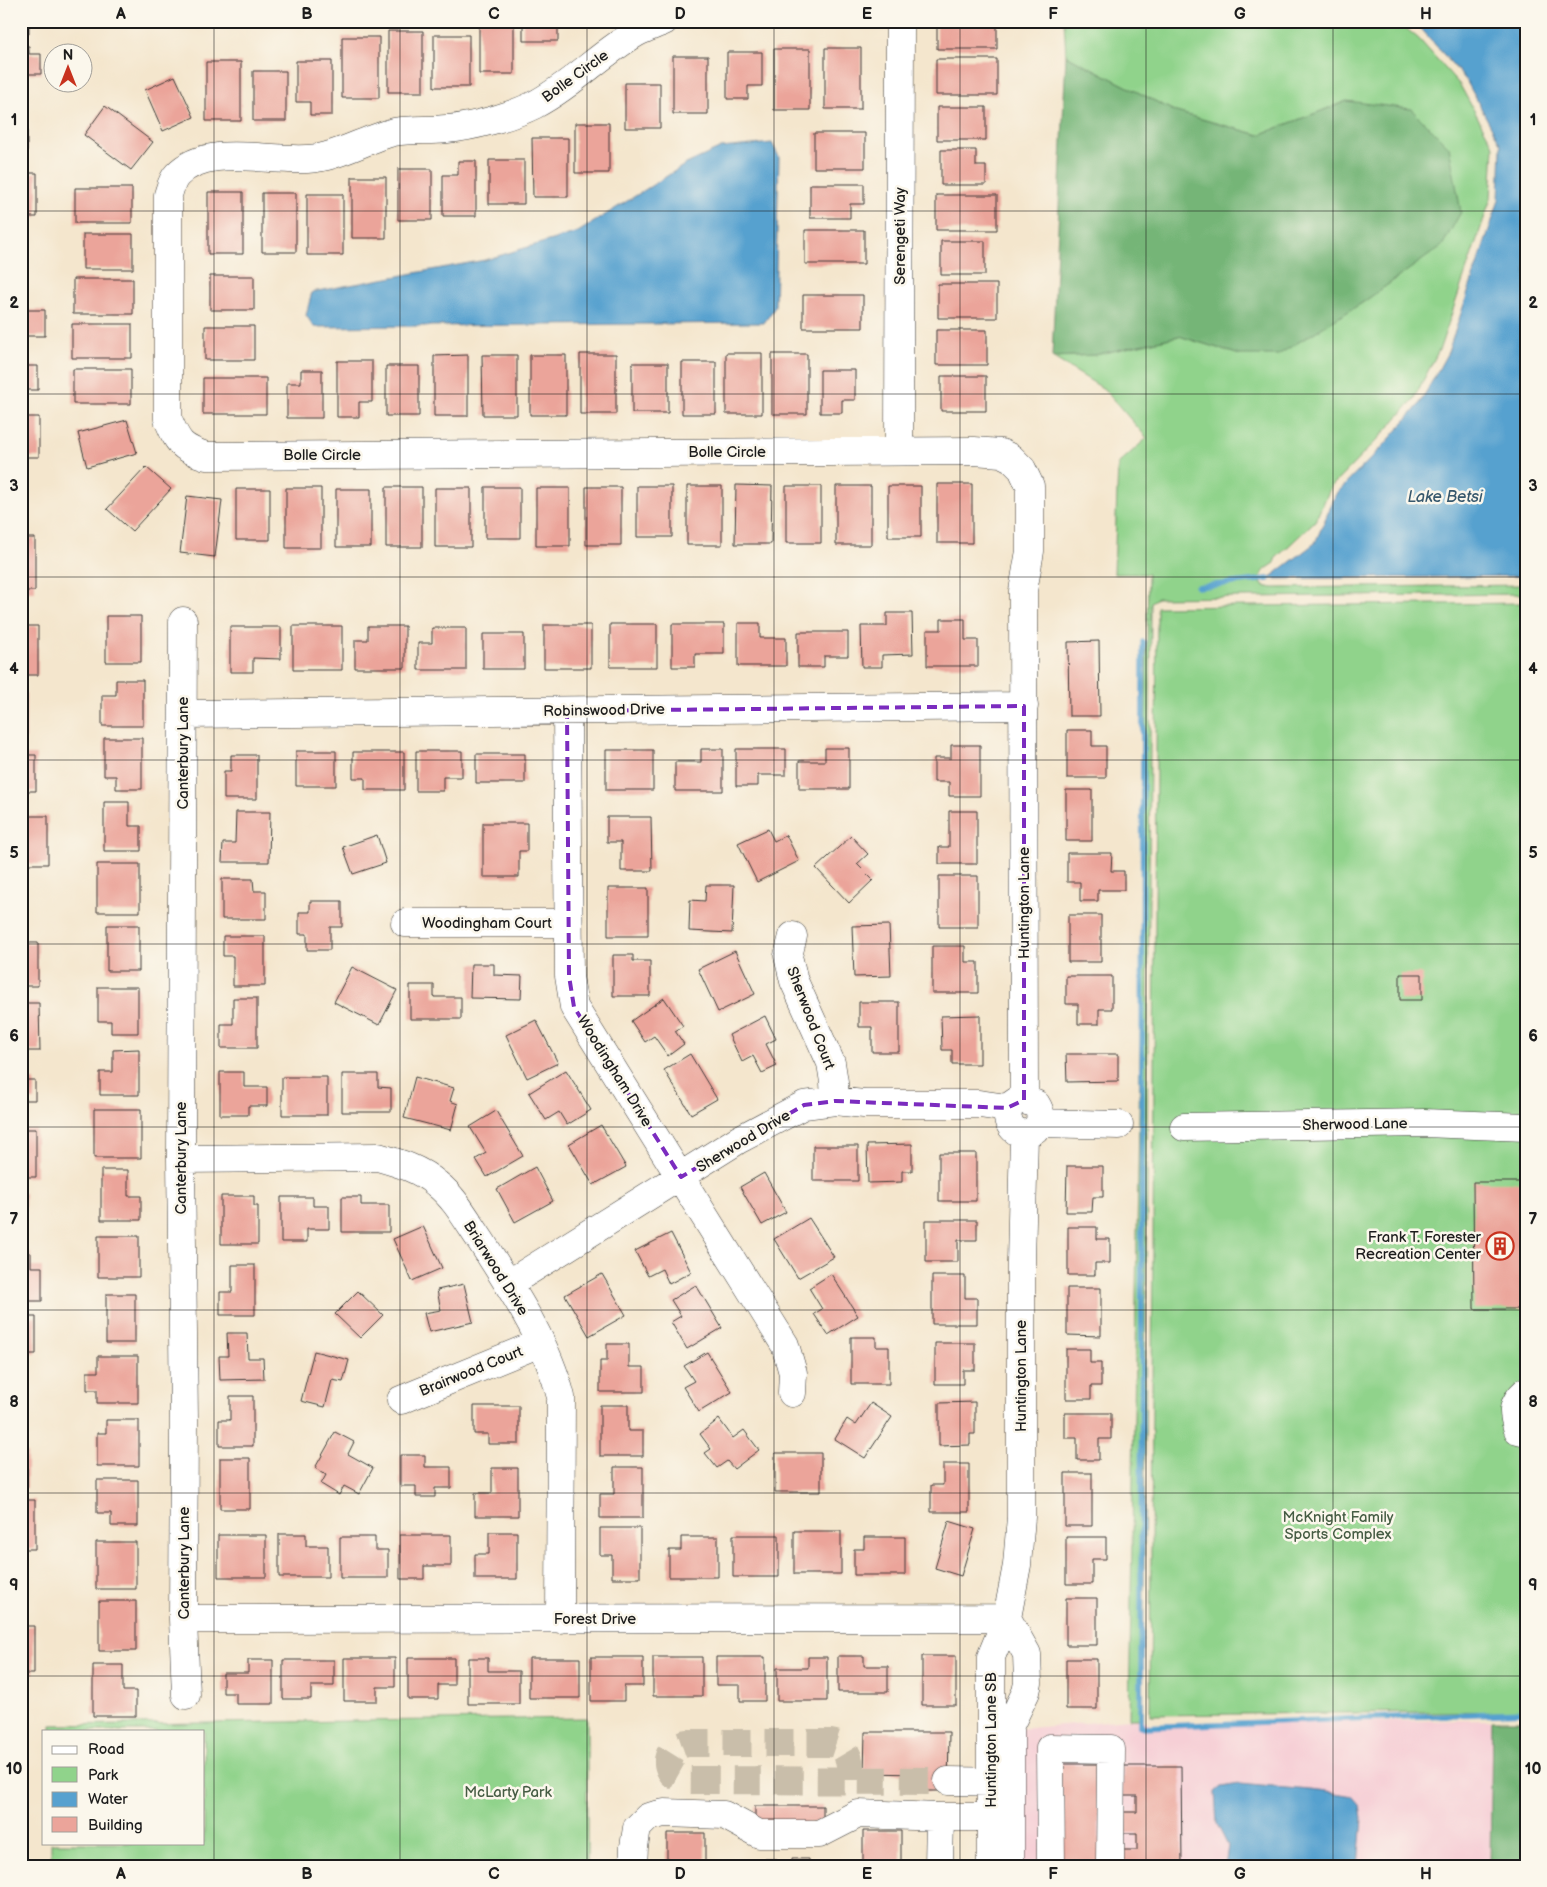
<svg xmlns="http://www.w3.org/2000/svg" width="1547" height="1887" viewBox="0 0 1547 1887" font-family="'Balsamiq Sans',sans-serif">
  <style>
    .built { fill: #f6cfd6 }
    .green { fill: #90d38b; stroke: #567854 }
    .forest { fill: #74b577; stroke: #48684a }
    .water { fill: #57a1cf; stroke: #3a5e76 }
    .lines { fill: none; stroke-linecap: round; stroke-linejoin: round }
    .stream { stroke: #57a1cf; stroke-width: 5.5 }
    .building { fill: #eba49a }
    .minor-tunnel { stroke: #c9beaa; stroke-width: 28; stroke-dasharray: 28 14; stroke-linecap: butt }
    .minor-casing { stroke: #3c3a37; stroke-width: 29 }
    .minor { stroke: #fff; stroke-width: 28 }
    .marked { fill: none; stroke: #7b2cbf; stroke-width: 4; stroke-dasharray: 10 6; stroke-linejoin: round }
    .grid { fill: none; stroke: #1c1c1c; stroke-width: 1; stroke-opacity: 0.55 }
    .labels { text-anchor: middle; stroke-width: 5; stroke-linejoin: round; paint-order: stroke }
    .street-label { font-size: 15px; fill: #1c1c1c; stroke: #fbf7ec }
    .poi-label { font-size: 15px; fill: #1c1c1c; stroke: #fbf7ec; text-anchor: end }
    .park-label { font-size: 15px; fill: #455c43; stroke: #fbf7ec }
    .water-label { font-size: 16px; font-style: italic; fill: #37586d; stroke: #fbf7ec }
    .neatline { fill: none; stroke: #1c1c1c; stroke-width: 2 }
    .grid-label { font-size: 16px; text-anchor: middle; font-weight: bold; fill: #1c1c1c }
  </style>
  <rect width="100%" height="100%" fill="#fbf7ec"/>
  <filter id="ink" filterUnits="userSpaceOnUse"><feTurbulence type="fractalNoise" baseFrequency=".02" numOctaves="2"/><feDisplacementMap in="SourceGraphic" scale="10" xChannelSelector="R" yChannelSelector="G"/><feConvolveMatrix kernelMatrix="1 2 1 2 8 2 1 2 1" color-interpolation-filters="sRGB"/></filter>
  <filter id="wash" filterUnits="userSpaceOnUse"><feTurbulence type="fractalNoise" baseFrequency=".0096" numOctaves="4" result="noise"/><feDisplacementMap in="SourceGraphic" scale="20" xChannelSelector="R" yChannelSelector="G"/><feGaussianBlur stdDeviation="1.12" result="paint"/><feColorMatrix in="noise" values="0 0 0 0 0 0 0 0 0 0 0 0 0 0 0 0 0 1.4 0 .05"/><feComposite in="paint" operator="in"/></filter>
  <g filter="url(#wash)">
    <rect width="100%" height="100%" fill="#f4e6cd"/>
    <path class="built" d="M1129,1719h14l7,5 342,-4 -2,146h-132l4,-48 -60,-29 -9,1 -76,34 11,22 -3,20h-205l-1,-137z"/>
    <path class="green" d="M1064,21h333l22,18 41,46 34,62 -3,51 -51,150 -27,52 -33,37 -49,50 -16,34 -40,38v4c-9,6 -19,11 -12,23l10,2 253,-3v9l-369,4 -6,4 -8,1117h-14l19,-1145h-34l4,-110 29,-26 -43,-49 -52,-32 43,-2 84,-19 61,19 122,-52 79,-57 -94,-145 -88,34 -83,-23 -110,-57z
      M1526,603v1108l-376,4 7,-1108z
      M587,1718v148h-536v-23h153v-112h-153v-6z"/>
    <path class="forest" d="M1066,55l110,57 83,23 88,-34 64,8 38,38 12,65 -19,34 -80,57 -84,52h-38l-61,-19 -84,19 -43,2z
      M1492,1720h34v146h-36z"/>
    <path class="water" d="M1411,21h115v555l-258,3 47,-36 21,-49 50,-51 33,-38 29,-53 51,-152 2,-55 -35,-65 -42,-48z
      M772,143l7,14 -4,150 -11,16 -450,4 -8,-12 6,-23 173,-32 93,-28 108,-68 35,-16z
      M1240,1784c38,4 75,5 113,12l7,8 2,14 -4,48h-133l3,-20 -11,-22 -2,-32 6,-5z"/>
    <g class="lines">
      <path class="stream" d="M1197,587l71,-8
        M1143,642l-2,1085 385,-15"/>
    </g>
    <g id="blocks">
      <path class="building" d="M21,21h8v13h-8z
        M479,21h35v53h-35z
        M523,21h35v20h-35z
        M937,21h60v28h-60z
        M388,31h35v61h-35z
        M434,35h35v52h-35z
        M342,37h37v61h-37z
        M21,46h8v8h12v20h-13v24h-7z
        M825,48h36v61h-36z
        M774,49h36v61h-36z
        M727,52h35v34h-14v13h-21z
        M673,56h35v58h-35z
        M936,59h61v36h-61z
        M296,61h36v54h-22v-13h-14z
        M206,62h35v59h-35z
        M253,71h33v50h-33z
        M175,76l19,41 -31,14 -18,-41z
        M625,83h35v45h-35z
        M105,106l48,36 -22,28 -47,-35z
        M937,107h49v33h-49z
        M21,111h6v44h-6z
        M575,123h34v50h-34z
        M814,133h51v35h-51z
        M532,138h36v59h-35z
        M941,150h35v16h10v19h-45z
        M489,160h35v44h-35z
        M458,161h18v55h-33v-41h15z
        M398,169h34v51h-34z
        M21,173h16v44h-16z
        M352,177h34v61h-34z
        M810,184h54v20h-14v14h-40z
        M75,188h57v35h-57z
        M208,192h35v62h-35z
        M262,193h34v59h-34z
        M307,194h36v61h-36z
        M936,195h61v35h-61z
        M805,230h59v34h-59z
        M83,234h50v35h-50z
        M941,241h44v34h-44z
        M210,276h44v34h-44z
        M73,279h60v35h-60z
        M938,284h59v34h-59z
        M803,295h60v33h-60z
        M21,310h24v26h-24z
        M72,324h60v34h-60z
        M205,326h49v34h-49z
        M936,330h51v35h-51z
        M726,353h36v61h-36z
        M580,354h36v60h-36z
        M772,354h35v60h-35z
        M468,355v61h-34v-60z
        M482,355h35v60h-34z
        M530,355h36v60h-36z
        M21,356h3v10h14v24h-13v10h-4z
        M337,361h35v41h-13v15h-22z
        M682,362h34v52h-34z
        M632,363h36v50h-36z
        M386,366h33v50h-33z
        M73,369h58v35h-58z
        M301,370h21v48h-35v-35h14z
        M820,370h35v30h-13v13h-22z
        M941,376h45v35h-45z
        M203,378h63v36h-63z
        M21,417h18v40h-18z
        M127,420l10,33 -50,14 -9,-34z
        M146,467l25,22 -39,42 -25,-22z
        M21,478h3v43h-3z
        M937,484h35v59h-35z
        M736,485l36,1 -1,58h-36z
        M637,486h35v51h-35z
        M687,486h35v59h-35z
        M786,486h35v57h-35z
        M836,486h35v59h-35z
        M888,486h33v51h-33z
        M386,487h36v60h-36z
        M485,487h35v51h-35z
        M586,487h35v58h-35z
        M286,488h35v60h-35z
        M435,488h36v59h-36z
        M536,488h34v58h-34z
        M236,489h34v51h-34z
        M336,489h35v58h-35z
        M187,496l35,4 -7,57 -35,-4z
        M21,538h14v53h-14z
        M887,613h25l1,41 -31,1v12h-20l-1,-41h26z
        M106,616h35v46h-35z
        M941,619h24v21h13v26h-51v-36h14z
        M738,623h22v15h26v28h-48z
        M610,624h47v43h-47z
        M672,624h52v30h-29v13h-23z
        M544,625h47v43h-47z
        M21,626h17v49h-17z
        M293,626h49v44h-49z
        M368,626h37v42h-50v-28h13z
        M230,627h51v32l-28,-1v14h-23z
        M432,628h34v42h-48v-27h14z
        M798,632h50v24h-24v11h-26z
        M483,634h41v35h-41z
        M1099,641l1,75h-31l-1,-74z
        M116,680h27v46h-41v-31h14z
        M21,693h5v46h-5z
        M1067,730h25v16h14v32h-39z
        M104,738h38v51h-26v-13h-12z
        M951,745h29v51h-31v-14h-15v-24h17z
        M825,748h24v41h-50v-28h26z
        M701,749h22v42h-48v-29h26z
        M736,749h50v26h-28v11h-22z
        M606,750h47v40h-47z
        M296,751h40v35h-40z
        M416,751h46v26h-19v14h-27z
        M353,752h51v38h-39v-12h-12z
        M476,754h49v29h-49z
        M21,755h15v36h-15z
        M231,755h26v44h-33v-28h7z
        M1066,790h26v51h-26z
        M104,802h25v24h12v25h-37z
        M949,811h28v53h-38v-17h10z
        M236,812h34l-1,50h-47l1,-19h12z
        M21,816h27v48h-27z
        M607,817h44l1,54h-31v-29h-14z
        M483,823h44v28h-8v26h-36z
        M768,829l6,12 12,-6 13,26 -42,21 -19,-39z
        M377,835l9,28 -33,11 -10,-27z
        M851,836l17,18 -11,10 16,16 -24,23 -33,-35z
        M1067,853h45l-1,18h13v19h-26v11h-18v-19h-13z
        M97,864h43v48h-43z
        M939,876h39v51h-39z
        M222,879h31l1,12h12v28h-44z
        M21,882h3v46h-3z
        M706,885h28l-2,48 -43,-2 1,-31 15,1z
        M608,888h40v48h-40z
        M310,901h32v26h-12v23h-23v-16h-8v-22h11z
        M1068,915h33v47h-33z
        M107,925h32v46h-32z
        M889,925l2,51 -37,1 -2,-51z
        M223,936h42v50h-32v-30h-10z
        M21,943h17v43h-17z
        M932,946h33v16h13v31h-46z
        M735,951l20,43 -37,18 -20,-43z
        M613,955h20v6h17v35h-37z
        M471,964h23v11l28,1 -1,23 -51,-1z
        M352,967l45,23 -18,35 -45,-23z
        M1400,974h22v26h-22z
        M1066,976h46v33h-13v15h-21v-20h-12z
        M410,985h24v12h27v22h-51z
        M98,987h40v46h-27v-12h-13z
        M233,998h24v50h-36v-24h12z
        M664,998l19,28 -8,5 9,13 -16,12 -14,-20 -9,6 -14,-21z
        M859,1002h40v50h-27v-25h-13z
        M21,1003h18l1,48h-19z
        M980,1015v49h-28v-14h-10l-1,-34z
        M765,1016l11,23 -10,5 11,22 -15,7 -9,-17 -11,6 -13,-27z
        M536,1020l22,43 -31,15 -21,-43z
        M139,1049v46h-39v-23h13v-22z
        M690,1054l27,45 -26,15 -27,-44z
        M1066,1054h52v27l-51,1z
        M21,1068h5v12h9v20h-14z
        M566,1070l25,40 -24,15 -8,-13 -13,8 -17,-27z
        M220,1072h24v15h23v19h-19v9h-28z
        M342,1074h36v13l13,1v24h-49z
        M282,1077h45v38h-45z
        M415,1077l39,11 -4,13 8,3 -7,26 -47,-12z
        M94,1109h47v49h-47z
        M496,1111l27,45 -36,21 -11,-18 10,-6 -16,-26z
        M601,1125l25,42 -33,18 -24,-41z
        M21,1129h15v48h-15z
        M912,1144v27h-10v11l-34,1 -1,-38z
        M813,1146h45v35h-45z
        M939,1153h37v48h-37z
        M1067,1166h36v31h-10l-1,15h-26z
        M535,1167l18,34 -38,21 -18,-33z
        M101,1170h27v26h13v24h-40z
        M764,1173l22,39 -24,13 -22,-38z
        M1473,1182h53v127h-52z
        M21,1193h4v45h-4z
        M221,1196h33v10h4v38h-37z
        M281,1197h32v9h16v23h-22v13h-26z
        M342,1197h19v8h28v27h-47z
        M809,1218l25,39 -36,21 -24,-39z
        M926,1220h51v20h-19v22h-32z
        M423,1226l19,42 -30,13 -19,-42z
        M1068,1227h29v12h13v24h-15v12h-27z
        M671,1233l20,39 -22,12 -7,-15 -14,7 -13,-25z
        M98,1236h41v41h-41z
        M21,1253h10v14h11v34h-21z
        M232,1265h23v50h-35v-23h12z
        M602,1274l24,41 -37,21 -24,-41z
        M831,1274l27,42 -30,19 -14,-21 8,-5 -13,-21z
        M932,1276h33v22h12v26h-45z
        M464,1284l9,38 -44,10 -5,-19 17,-3 -4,-20z
        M696,1285l26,43 -35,21 -16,-27 10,-6 -10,-16z
        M1067,1288h34v48l-34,-1z
        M358,1291l25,24 -23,23 -25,-24z
        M106,1294h29v49h-29z
        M21,1317h15v37h-11v9h-4z
        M227,1333h20l1,25h15l1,21 -44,1 -1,-24h9z
        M851,1337h25v10h13v37h-38z
        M935,1343h40v27h-12v14h-28z
        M607,1344h22v23h15v25h-44v-31h7z
        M1066,1349h24v14h11v23h-10v13h-25z
        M314,1351l35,9 -6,22 -11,-2 -7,27 -24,-6z
        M707,1352l25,40 -33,20 -16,-25 11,-6 -10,-15z
        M98,1356h40v47h-41v-13h-10v-18h11z
        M230,1396h23v50h-34v-26h11z
        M975,1402v32h-5v11l-31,1v-43z
        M871,1403l21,14 -27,41 -30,-19 12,-20 9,6z
        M600,1405h28v26h15v25h-43z
        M474,1406h45v38h-31v-10h-14z
        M1065,1413h46v26h-12v21h-22v-22h-12z
        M719,1419l14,19 11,-8 15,20 -25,19 -7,-8 -10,7 -12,-15 6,-4 -11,-15z
        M106,1420h33v46h-42v-33h9z
        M335,1432l19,10 -6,12 25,14 -14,26 -15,-8 -5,9 -18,-11 5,-9 -11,-7z
        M21,1453h6v35h-6z
        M775,1453h46v39h-46z
        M400,1455h25v12h26v21h-16v9h-19v-11h-16z
        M220,1458h30v51h-30z
        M943,1464h26v48h-38v-27h12z
        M614,1467h29v51h-43v-24h14z
        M492,1468h26v48h-43v-23h17z
        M1065,1473h27v53h-27z
        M97,1480h41v46h-27v-13h-14z
        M21,1500h14v49h-14z
        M949,1521l26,8 -14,47 -26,-8z
        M600,1528h40v50h-28v-23h-12z
        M794,1531h47v43h-47z
        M489,1532h28v47h-42v-25h14z
        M279,1534h27v12h22v31h-49z
        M218,1535h48v42h-48z
        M400,1535h51v31h-27v13h-24z
        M733,1535h46v42h-46z
        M340,1537h35v13h13v28h-48z
        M681,1537h37v40h-49v-27h12z
        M864,1537h41v38h-51v-26h10z
        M1066,1537h40v22h-14v25h-26z
        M96,1542h40v47h-40z
        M21,1579h5v33h-5z
        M1066,1598h31v47h-31z
        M99,1601h37v50h-37z
        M21,1626h13v48h-13z
        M838,1656h26v10h24v26h-50z
        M922,1656h34v49h-34z
        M591,1657h52v29h-19v15h-33z
        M653,1657h49v39h-49z
        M716,1657h49v44h-25v-16h-24z
        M808,1657h19v44h-50v-33h31z
        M344,1658h51v29h-18v14h-33z
        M408,1658h46v27h-16v14h-30z
        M468,1658h20v13h31v33h-51z
        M529,1658h51v40h-51z
        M1066,1659h31v50h-31z
        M248,1660h25v44h-37v-11h-13v-20h25z
        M283,1660h51v26h-23v13h-28z
        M93,1665h30v26h13v25h-43z
        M21,1711l8,6 -8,9z
        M865,1732h84l-1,59h-27v-17l-57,-1z
        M1058,1764h41v102h-41z
        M1123,1766h58l1,100h-58l-1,-16h14v-17h-19v-21h19v-16h-14z
        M755,1806h68v17h-68z
        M863,1831h38v35h-38z
        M667,1833h38v33h-38z
        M759,1859h18v7h-18z
        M792,1859h17v7h-17z"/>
    </g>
  </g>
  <g filter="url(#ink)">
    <use href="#blocks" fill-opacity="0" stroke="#3c3a37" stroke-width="1"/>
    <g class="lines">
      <path class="minor-tunnel" d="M851,1780c0,-17 -2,-35 -21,-37h-142c-26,3 -27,34 -1,37l261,1"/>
      <g class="minor-casing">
        <path id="minor" d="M664,21c-9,4 -19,7 -28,12 -36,21 -64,52 -102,72 -22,11 -61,22 -87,24 -18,2 -35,0 -53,3 -21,5 -45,18 -67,24 -44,12 -117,-17 -150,19 -5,5 -7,14 -9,20v224c10,24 13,29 38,37l768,-5 27,2 10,5 11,11 8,17v65l-7,40 1,509
          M899,451l1,-430
          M183,621l-2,538 3,262 -1,198 3,76
          M567,711l2,265 5,31 211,338 8,28 -1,20
          M183,714l841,-8
          M405,923h163
          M793,936l-5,20 6,25 37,82 3,19 1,19
          M1024,1100l12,4c19,29 -30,46 -29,4l10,-7z
          M1040,1123l79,2
          M1184,1127l240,-4 102,4
          M181,1159l197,-2c21,6 42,12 59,27 19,15 30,37 44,57 31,49 66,100 80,156l-1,222
          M508,1284l230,-144 66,-35 31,-4 29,3h115l28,4
          M1526,1391c-15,13 -14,21 -8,39l8,2
          M401,1400l139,-57
          M1007,1618l20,36 1,29 -2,9 -16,33v141
          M183,1619l824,-1
          M948,1781l60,1
          M633,1866l1,-19 3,-19 11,-11 16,-4 60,2 35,19h60l39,-20 82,3h68
          M939,1866l1,-49
          M991,1866v-209l16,-39 10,-53 4,-48v-254l3,-129
          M1051,1866l-1,-118 61,1 -1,117"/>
      </g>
      <use href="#minor" class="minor"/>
    </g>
  </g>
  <path class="marked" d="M1024,706v394l-17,8 -172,-7 -31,4 -123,72 -107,-170 -5,-31 -2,-265z"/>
  <path class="grid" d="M214,21v1845M400,21v1845M587,21v1845M774,21v1845M960,21v1845M1146,21v1845M1333,21v1845M21,211h1505M21,394h1505M21,577h1505M21,760h1505M21,944h1505M21,1127h1505M21,1310h1505M21,1493h1505M21,1676h1505"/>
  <defs>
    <g id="building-ring" transform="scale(1.4375)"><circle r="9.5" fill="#fbf7ec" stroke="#c8321e" stroke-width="1.5"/><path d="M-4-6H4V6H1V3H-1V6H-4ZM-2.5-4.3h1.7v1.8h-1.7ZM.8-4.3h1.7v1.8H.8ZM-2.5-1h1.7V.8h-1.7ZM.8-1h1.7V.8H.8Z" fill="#c8321e"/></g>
  </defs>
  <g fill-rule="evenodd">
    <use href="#building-ring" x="1500" y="1246"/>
  </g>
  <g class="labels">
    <g class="street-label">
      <text transform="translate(575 76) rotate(-36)" y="5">Bolle Circle</text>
      <text transform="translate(900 236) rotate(-90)" y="5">Serengeti Way</text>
      <text x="727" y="457">Bolle Circle</text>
      <text x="322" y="460">Bolle Circle</text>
      <text transform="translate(604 710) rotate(-1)" y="5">Robinswood Drive</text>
      <text transform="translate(183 753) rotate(-90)" y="5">Canterbury Lane</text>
      <text transform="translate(1024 903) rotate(-90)" y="5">Huntington Lane</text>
      <text x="487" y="928">Woodingham Court</text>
      <text transform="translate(811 1018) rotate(69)" y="5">Sherwood Court</text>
      <text transform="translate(615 1071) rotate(58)" y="5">Woodingham Drive</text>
      <text transform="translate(1355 1124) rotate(-1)" y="5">Sherwood Lane</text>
      <text transform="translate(743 1141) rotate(-31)" y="5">Sherwood Drive</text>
      <text transform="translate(181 1158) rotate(-90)" y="5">Canterbury Lane</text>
      <text transform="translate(496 1268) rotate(58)" y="5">Briarwood Drive</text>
      <text transform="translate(471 1371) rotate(-22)" y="5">Brairwood Court</text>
      <text transform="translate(1021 1376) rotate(-90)" y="5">Huntington Lane</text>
      <text transform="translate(184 1563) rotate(-90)" y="5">Canterbury Lane</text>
      <text x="595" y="1624">Forest Drive</text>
      <text transform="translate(991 1740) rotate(-90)" y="5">Huntington Lane SB</text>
    </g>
    <g class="poi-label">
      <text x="1481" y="1242">Frank T. Forester<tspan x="1481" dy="17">Recreation Center</tspan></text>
    </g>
    <g class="park-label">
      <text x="1338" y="1522">McKnight Family<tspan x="1338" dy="17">Sports Complex</tspan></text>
      <text x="508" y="1797">McLarty Park</text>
    </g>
    <g class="water-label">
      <text x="1445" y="502">Lake Betsi</text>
    </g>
  </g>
  <rect width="1547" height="1887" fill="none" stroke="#fbf7ec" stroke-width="55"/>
  <rect x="42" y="1730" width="162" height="115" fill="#fbf7ec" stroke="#a29f99"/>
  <rect x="52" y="1746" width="25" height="8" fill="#ffffff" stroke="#a29f99"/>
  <text x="88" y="1754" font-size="15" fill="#1c1c1c">Road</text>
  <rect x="52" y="1767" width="25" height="15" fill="#90d38b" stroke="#a29f99"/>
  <text x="88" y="1780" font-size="15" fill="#1c1c1c">Park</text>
  <rect x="52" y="1792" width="25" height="15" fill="#57a1cf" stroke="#a29f99"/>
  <text x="88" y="1804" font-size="15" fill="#1c1c1c">Water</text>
  <rect x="52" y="1817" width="25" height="15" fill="#eba49a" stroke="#a29f99"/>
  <text x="88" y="1830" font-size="15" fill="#1c1c1c">Building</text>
  <g transform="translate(68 68)"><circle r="24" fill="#fbf7ec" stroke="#a29f99"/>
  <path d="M0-4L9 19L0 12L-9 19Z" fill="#c8321e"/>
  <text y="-8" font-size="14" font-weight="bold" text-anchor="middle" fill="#1c1c1c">N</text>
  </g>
  <rect x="28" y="28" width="1492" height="1832" class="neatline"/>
  <g class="grid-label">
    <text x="121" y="19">A</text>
    <text x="307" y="19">B</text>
    <text x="494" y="19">C</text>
    <text x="680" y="19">D</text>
    <text x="867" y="19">E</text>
    <text x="1053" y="19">F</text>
    <text x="1240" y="19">G</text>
    <text x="1426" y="19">H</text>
    <text x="14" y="125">1</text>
    <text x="1533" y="125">1</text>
    <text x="14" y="308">2</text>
    <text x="1533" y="308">2</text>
    <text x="14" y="491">3</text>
    <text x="1533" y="491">3</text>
    <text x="14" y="674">4</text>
    <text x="1533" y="674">4</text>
    <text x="14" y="858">5</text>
    <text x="1533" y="858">5</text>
    <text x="14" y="1041">6</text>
    <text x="1533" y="1041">6</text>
    <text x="14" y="1224">7</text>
    <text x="1533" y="1224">7</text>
    <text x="14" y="1407">8</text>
    <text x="1533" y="1407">8</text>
    <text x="14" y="1590">9</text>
    <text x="1533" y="1590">9</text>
    <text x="14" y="1774">10</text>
    <text x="1533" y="1774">10</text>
    <text x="121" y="1879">A</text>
    <text x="307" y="1879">B</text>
    <text x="494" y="1879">C</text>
    <text x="680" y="1879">D</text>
    <text x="867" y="1879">E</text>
    <text x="1053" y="1879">F</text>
    <text x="1240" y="1879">G</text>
    <text x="1426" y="1879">H</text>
  </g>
</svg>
